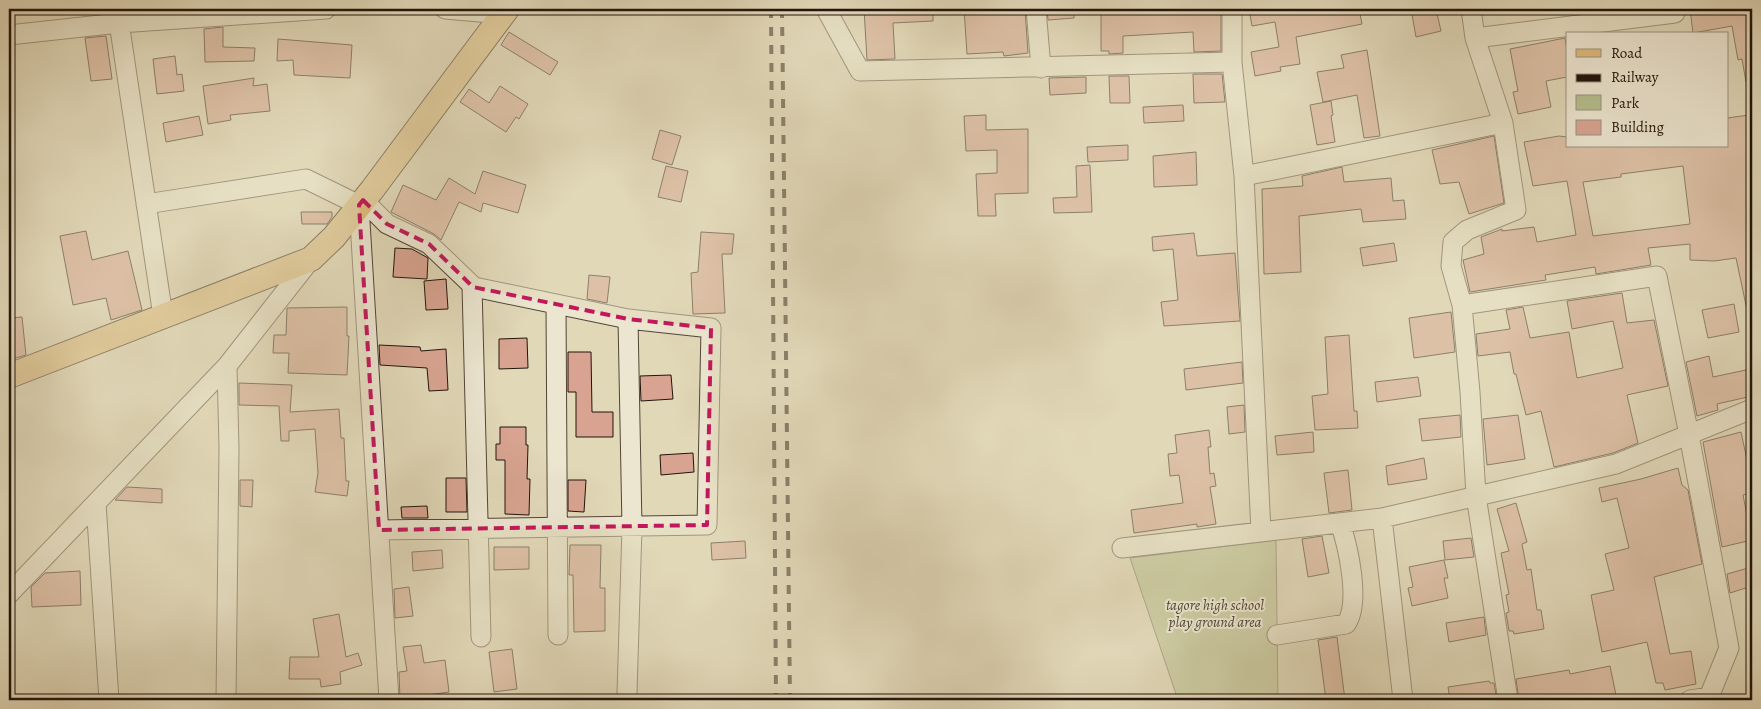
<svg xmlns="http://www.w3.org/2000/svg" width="1761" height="709" viewBox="0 0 1761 709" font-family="Alegreya,serif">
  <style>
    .green { fill: #b5be8d; stroke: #6c694c }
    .building { fill: #d8a491; stroke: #22140c; fill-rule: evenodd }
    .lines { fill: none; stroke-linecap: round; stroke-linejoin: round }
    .minor-casing { stroke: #524537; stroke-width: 21 }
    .major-casing { stroke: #22140c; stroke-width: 26 }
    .minor { stroke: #ece6d1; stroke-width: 19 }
    .major { stroke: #e0bc7c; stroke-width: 24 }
    .rail { stroke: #22140c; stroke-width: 4; stroke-dasharray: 9 9; stroke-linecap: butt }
    .marked { fill: none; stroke: #c2185b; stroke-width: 4; stroke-dasharray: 10 6; stroke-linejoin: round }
    .labels { text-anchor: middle; stroke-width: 4; stroke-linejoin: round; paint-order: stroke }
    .park-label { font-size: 15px; font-style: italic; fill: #4e4733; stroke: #ece6d1 }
  </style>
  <rect width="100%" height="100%" fill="#e1d8b8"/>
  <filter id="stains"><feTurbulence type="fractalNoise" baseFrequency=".004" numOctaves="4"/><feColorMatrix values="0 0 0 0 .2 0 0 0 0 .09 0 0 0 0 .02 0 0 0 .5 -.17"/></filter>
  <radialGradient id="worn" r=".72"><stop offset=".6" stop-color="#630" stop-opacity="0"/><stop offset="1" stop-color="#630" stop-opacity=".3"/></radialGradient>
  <path class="green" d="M1276,540l2,160h-100l-48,-142z"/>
  <path class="building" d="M864,9h69v12l-40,2 2,36 -28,1z
    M964,9h61l3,44 -24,3 -1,-4 -36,2z
    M1047,9h27v9l-26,2z
    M1101,9h120v42l-27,1 -1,-20 -70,4v17l-14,1v-3h-8z
    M1249,9h51l1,5 28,-5h30l3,15 -66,13 4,27 -20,3 1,4 -26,5 -4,-24 28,-5 -4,-25 -23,4z
    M1411,9h25l5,22 -25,6z
    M1690,9h62v72l-6,1 -4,-23 -4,1 -6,-34 -39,7z
    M223,27v20l32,1 -1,13 -49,1 -1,-33z
    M509,32l49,30 -8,13 -49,-30z
    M106,36l6,43 -21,2 -6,-43z
    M1565,38l2,13v26l-21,4 5,26 -33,7 -5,-22 5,-1 -8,-42z
    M278,39l74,6 -2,33 -56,-3 -1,-15 -16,1z
    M1367,50l13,86 -16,2 -7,-43 -34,7 -6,-30 27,-4 -3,-13z
    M175,56l2,19 5,-1 2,17 -27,3 -4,-35z
    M1193,74h29l3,28 -31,1z
    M1109,76h20l1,27h-20z
    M1086,77v16l-36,2 -1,-17z
    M254,78l-1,8 14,-2 3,27 -40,4 1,5 -23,4 -5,-38z
    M500,86l28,18 -9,15 -3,-2 -10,15 -46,-30 9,-13 20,14z
    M1331,101l2,14 -2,1 4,26 -18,3 -7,-40z
    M1183,105l1,16 -40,2 -1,-16z
    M986,115v15l42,-1v64l-33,1 1,22h-18l-2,-42 21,-1v-23l-31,1 -2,-35z
    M1749,115l3,29v166h-5l-11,-52 -22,3 -24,-1v-16l-42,4 3,17 -55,9 -1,-7 -50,8 1,5 -76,12 -7,-32 21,-6 -3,-17 21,-8v2l32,-4 3,15 39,-7 -9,-54 -34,5 -9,-44 35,-6 8,1v9h160v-28zM1683,166l7,58 -97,12 -10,-54 38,-5v-3z
    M199,116l4,19 -37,7 -3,-19z
    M660,130l21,6 -9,29 -20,-6z
    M1494,136l10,67 -35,11 -10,-32 -19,2 -8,-34z
    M1128,145v15l-40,2 -1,-15z
    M1196,152l1,33 -43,2 -1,-31z
    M1090,165l2,47 -38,1 -1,-15 24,-1 -1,-31z
    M666,166l22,5 -7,31 -23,-5z
    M1342,167l2,15 47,-4 2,23 11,-1 2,19 -43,3 -2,-13 -62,7 2,56 -37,2 -2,-85 41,-3 -1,-10z
    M483,171l43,14 -8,28 -35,-10 -2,9 -22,-10 -18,38 -7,-6 -43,-22 12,-27 33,15 13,-22 26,16z
    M301,212h31v5l-5,7h-25z
    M86,231l6,29 36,-9 14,59 -31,10 -5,-22 -33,7 -13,-69z
    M701,232l33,2 -2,20h-10l3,59 -32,1 -2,-41 7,-1z
    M1194,233l3,23 38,-3 5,68 -76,5 -3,-24 17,-2 -5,-51 -20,2 -1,-14z
    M1394,243l3,18 -34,5 -3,-18z
    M395,248l17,1 16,9 -1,21 -34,-2z
    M589,275l21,2 -3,26 -20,-4z
    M446,279l2,30 -22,1 -2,-29z
    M1622,293l5,30 27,-3 14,66 -41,9 11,48 -25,10 -59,14 -13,-56 -15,4 -10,-41h-2l-4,-22 -32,4 -2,-22 34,-5 -4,-19 17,-3 7,31 39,-6 8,46 46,-10 -10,-47 -41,8 -5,-28z
    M1734,304l5,28 -31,6 -6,-28z
    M347,307v29h2l-2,39 -59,-2 1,-20h-16l1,-18h12l1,-27z
    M1451,312l4,40 -41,6 -5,-40z
    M22,317l4,38 -14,4 -3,-41z
    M1349,335l5,76h3l1,17 -43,2 -3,-34 16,-2 -3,-57z
    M527,338l1,30 -29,1v-30z
    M379,345l41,2 1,4 25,-2 2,41 -19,1 -2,-23 -47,-3z
    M568,352h23l1,60h21v25h-37v-45h-8z
    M1709,356l4,21 33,-7 6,26 -35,8 1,6 -21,6 -11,-54z
    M1242,362l1,21 -57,7 -2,-21z
    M671,375l2,24 -32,2 -1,-25z
    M1418,377l3,19 -44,6 -2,-20z
    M239,383l53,2 -2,27 49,-3 2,29h3l2,43h3l-2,15 -32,-4 3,-19 -3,-44 -26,2v10h-8l-2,-35 -40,-1z
    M1244,405l1,27 -16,2 -2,-27z
    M1460,415l1,22 -39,4 -3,-22z
    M1518,415l7,44 -38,6 -4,-46z
    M500,427h26v18h2l-1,34h3l-1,36 -24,-1v-54h-9v-16h4z
    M1209,430l2,17h-3l2,27 4,-1 2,13 -6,1 6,37 -19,3v-3l-63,9 -3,-23 52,-7 -4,-28 -9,1 -2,-22 9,-1 -2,-18z
    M1313,432l1,20 -37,3 -2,-19z
    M1741,432l9,42 2,-1v20l-9,2 9,45 -30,7 -19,-105z
    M693,453l1,19 -33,3 -1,-20z
    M1424,458l3,21 -39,6 -2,-19z
    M1678,468l4,17 6,5 14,74 -48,13 16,77 21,-3 5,33 -31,6 -2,-7h-7l-9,-41 -45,10 -11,-57 23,-5 -9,-36 24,-6 -12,-50 -15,4 -3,-14 42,-9z
    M1348,470l4,40 -23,3 -5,-40z
    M446,478h20l1,34h-21z
    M240,480h13l-1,27 -12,-1z
    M568,480h18l-2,32 -16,-1z
    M127,487l35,2v14l-47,-3z
    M1516,503l11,39 -5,2 5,26 4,-1 6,41h4l3,19 -30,5 -1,-3h-4l-3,-18 3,-1 -3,-17 3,-1 -8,-41 8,-2 -12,-42z
    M427,506l1,12h-26l-1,-11z
    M1322,536l7,37 -21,4 -6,-38z
    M1471,538l3,19 -29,3 -2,-19z
    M745,541l1,17 -34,2 -1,-17z
    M570,545h31l-1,43h5v43l-31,1 -1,-57h-4z
    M494,547h35v22l-35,1z
    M442,550l1,18 -30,3 -1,-19z
    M1444,560l4,18h-4l4,20 -36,8 -4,-18 5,-1 -4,-20z
    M1752,567v19l-22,7 -3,-19z
    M80,571l1,34 -49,2 -1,-20 14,-14z
    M409,587l4,29 -18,2 -1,-29z
    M339,614l7,43 12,-4 4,12 -22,7 1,12 -20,3 -1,-8h-31l1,-22h29l-6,-38z
    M1484,617l2,18 -37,7 -3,-19z
    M1337,637l8,63h-19l-8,-60z
    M421,645l3,18 21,-3 4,32 -49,7 -1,-27 8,-1 -4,-24z
    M512,649l5,40 -23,3 -5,-40z
    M1610,666l7,34h-98l-3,-21 53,-9 1,4z
    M1489,681l1,2h4l3,17h-47l-2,-13z"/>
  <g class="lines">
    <g class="minor-casing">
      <path id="minor" d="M117,9l46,307
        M445,9l58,5
        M826,9l34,62 372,-9
        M1036,9l5,59
        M1232,9v53l12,114 259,-53 -28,-85
        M1471,9l4,29 200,-25 -1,-4
        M9,35l110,-12 207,-14
        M1503,123l13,87 -49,20 -14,12 -2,24 11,39 8,87 6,104 32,204
        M1244,176l17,356
        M363,200l24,24 42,20 45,43 154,32 4,208 -5,166
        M146,204l160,-25 53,26 30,495
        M472,286l9,351
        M556,304l2,331
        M1462,305l195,-29 32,159 40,213 -20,49 -19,3
        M96,503l13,197
        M1382,518l21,182
        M379,530l328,-5 4,-197 -83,-9
        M1122,548l260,-30 234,-54 136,-55
        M9,594l218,-228 84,-107
        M1277,635l69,-11c15,-21 2,-78 -6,-101
        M226,700l3,-252 -2,-82"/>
    </g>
    <g class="major-casing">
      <path id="major" d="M9,376l302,-117 23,-22 38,-47 135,-181"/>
    </g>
    <use href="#minor" class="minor"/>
    <use href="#major" class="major"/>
    <path class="rail" d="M771,9l5,691
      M782,9l8,691"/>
  </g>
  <path d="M0 0H1761V709H0ZM363,200l24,24 42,20 44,43 155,32 83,9 -4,197 -328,5 -20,-325z" fill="#e1d8b8" fill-opacity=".55" fill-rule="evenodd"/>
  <path class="marked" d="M363,200l24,24 42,20 44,43 155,32 83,9 -4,197 -328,5 -20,-325z"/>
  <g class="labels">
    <g class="park-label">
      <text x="1215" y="610">tagore high school<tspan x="1215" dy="17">play ground area</tspan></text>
    </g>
  </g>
  <rect width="1761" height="709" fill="none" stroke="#e1d8b8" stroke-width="30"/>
  <rect x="10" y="10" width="1741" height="689" fill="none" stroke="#22140c" stroke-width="2.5"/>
  <rect x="15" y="15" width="1731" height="679" fill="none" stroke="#22140c"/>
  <rect x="1566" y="32" width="162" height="115" fill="#ece6d1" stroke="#9b9282"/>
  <rect x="1576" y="49" width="25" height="8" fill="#e0bc7c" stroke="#9b9282"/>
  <text x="1611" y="58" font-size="15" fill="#22140c">Road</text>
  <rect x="1576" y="74" width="25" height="8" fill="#22140c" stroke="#9b9282"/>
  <text x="1611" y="82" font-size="15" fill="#22140c">Railway</text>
  <rect x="1576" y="95" width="25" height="15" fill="#b5be8d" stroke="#9b9282"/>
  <text x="1611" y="108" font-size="15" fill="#22140c">Park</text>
  <rect x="1576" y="120" width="25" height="15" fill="#d8a491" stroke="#9b9282"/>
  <text x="1611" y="132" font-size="15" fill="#22140c">Building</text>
  <rect width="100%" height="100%" filter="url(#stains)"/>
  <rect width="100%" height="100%" fill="url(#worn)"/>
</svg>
